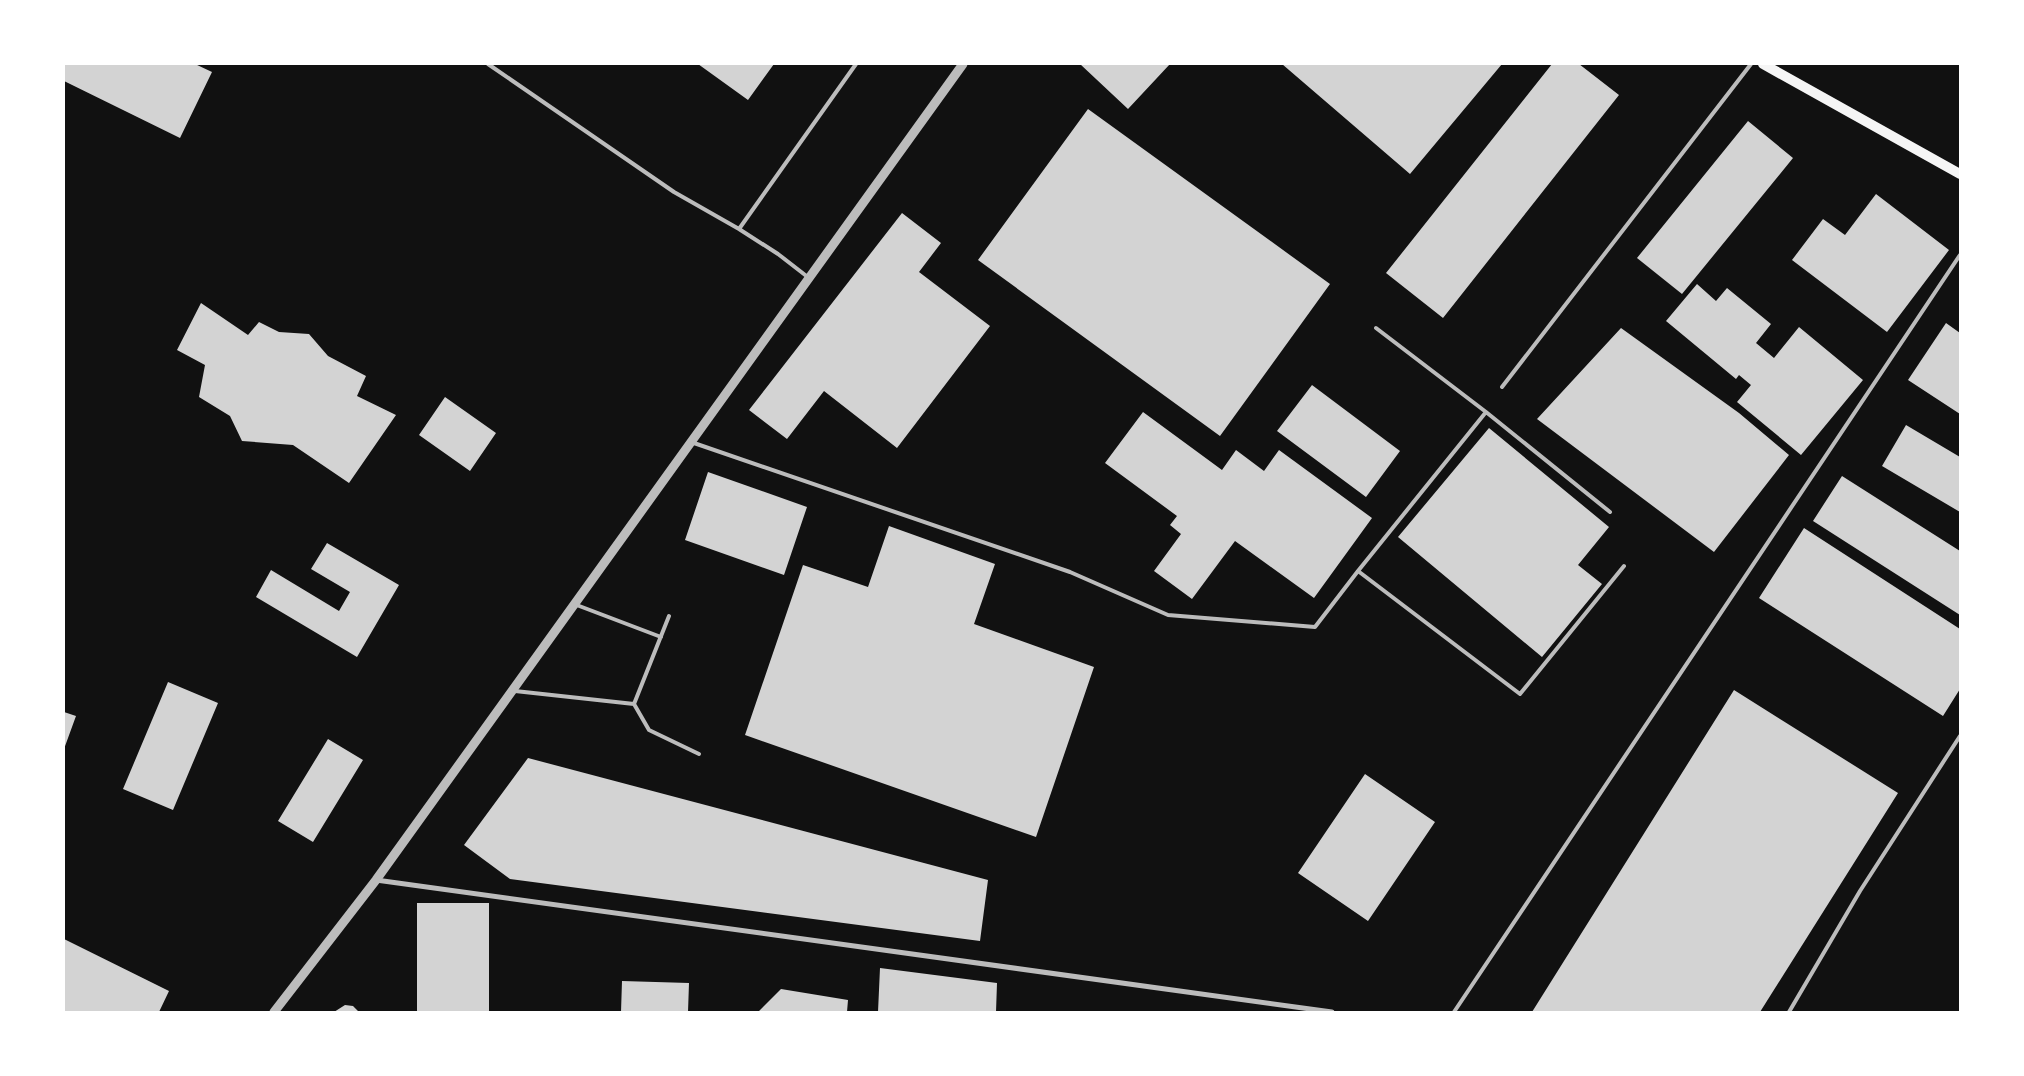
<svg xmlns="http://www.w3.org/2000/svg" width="2024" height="1076" viewBox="0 0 2024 1076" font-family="'DejaVu Sans',sans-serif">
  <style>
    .building { fill: #d3d3d3 }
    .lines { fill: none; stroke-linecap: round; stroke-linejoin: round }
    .service { stroke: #bcbcbc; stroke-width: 4 }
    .minor { stroke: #bcbcbc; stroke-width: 5 }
    .tertiary { stroke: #bcbcbc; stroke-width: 9 }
    .secondary { stroke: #f5f5f5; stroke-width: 10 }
  </style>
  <rect width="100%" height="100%" fill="#111"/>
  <path class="building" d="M64,64h131l17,8 -32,66 -116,-57z
    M698,64h76l-26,36z
    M1080,64h90l-42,45z
    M1282,64h220l-92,110z
    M1552,64h27l40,31 -176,223 -57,-45z
    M1088,109l242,175 -110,152 -242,-176z
    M1748,121l45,37 -111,136 -45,-36z
    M1876,194l73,56 -62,82 -95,-72 31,-41 22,16z
    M902,213l39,30 -22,29 71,54 -93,122 -73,-57 -37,48 -38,-29z
    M1697,284l19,17 11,-13 44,36 -15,19 18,15 25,-31 64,53 -62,75 -64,-53 14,-17 -12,-10 -3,4 -70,-58z
    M201,303l47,32 11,-13 20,10 30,2 19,22 38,20 -9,20 39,19 -47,68 -56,-38 -51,-4 -12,-25 -31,-19 6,-32 -28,-15z
    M1946,323l14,10v81l-52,-34z
    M1621,328l118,85 50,42 -75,97 -177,-133z
    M1312,385l88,66 -34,46 -89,-66z
    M445,397l51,36 -26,38 -51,-36z
    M1143,412l79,58 14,-20 28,21 15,-21 93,68 -58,80 -79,-57 -43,58 -38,-28 27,-37 -11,-9 7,-9 -72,-53z
    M1906,425l54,32v55l-78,-46z
    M1489,428l120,99 -31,38 24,19 -60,73 -144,-120z
    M708,472l99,35 -23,68 -99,-35z
    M1842,476l118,75v64l-147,-94z
    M889,526l106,38 -21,60 120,43 -58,170 -291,-102 58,-170 65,22z
    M1804,528l156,101v60l-17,27 -184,-118z
    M327,543l72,42 -42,72 -101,-60 15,-27 68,41 11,-19 -39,-23z
    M168,682l50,21 -45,107 -50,-21z
    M1734,690l164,103 -138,219h-228z
    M64,712l12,4 -12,33z
    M328,739l35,21 -50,82 -35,-21z
    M528,758l460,122 -8,61 -470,-62 -46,-34z
    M1365,774l70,48 -67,99 -70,-48z
    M417,903h72v109h-72z
    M64,939l105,52 -10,21h-95z
    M880,968l117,15 -1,29h-118z
    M622,981l67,2 -1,29h-67z
    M781,989l67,11 -1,12h-89z
    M345,1005l8,1 6,6h-25z"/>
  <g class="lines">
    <path class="service" d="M488,64l186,128 65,37 39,25 31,24
      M739,229l117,-165
      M1376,328l110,84
      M1502,387l249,-323
      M691,442l379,130 98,43 147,12 43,-56 162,123 104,-128
      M1358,571l128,-159 124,100
      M574,604l87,33
      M669,616l-35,88 15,26 50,24
      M515,691l119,13
      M1454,1012l506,-757
      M1789,1012l71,-121 100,-155"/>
    <path class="minor" d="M376,880l956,132"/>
    <path class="tertiary" d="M274,1012l102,-132 587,-816"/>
    <path class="secondary" d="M1763,64l197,110"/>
  </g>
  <rect width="2024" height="1076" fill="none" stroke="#ffffff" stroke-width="130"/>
</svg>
